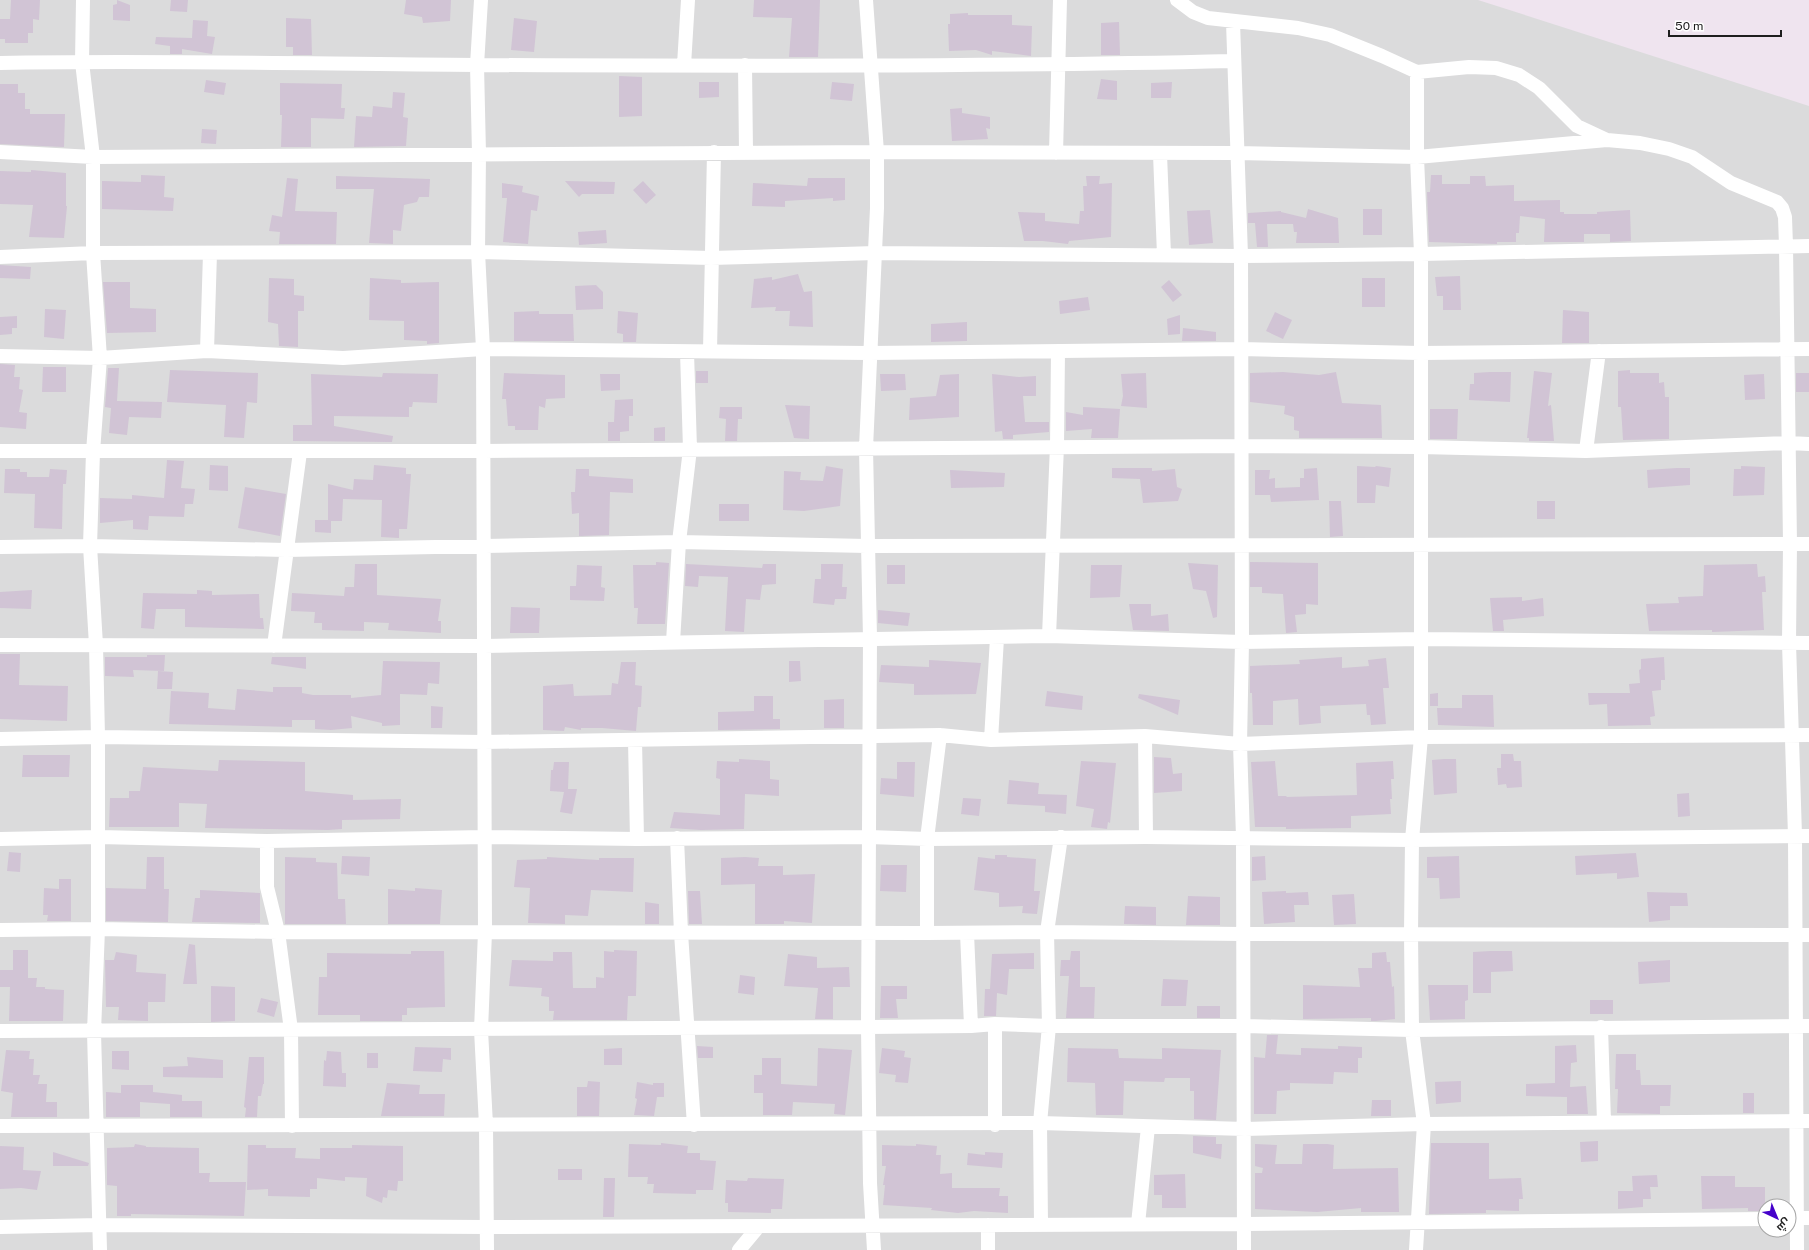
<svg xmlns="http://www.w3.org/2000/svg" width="1809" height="1250" viewBox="0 0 1809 1250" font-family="'Public Sans',Cairo,sans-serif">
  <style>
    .residential { fill: #dbdbdc; fill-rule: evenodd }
    .building { fill: #d1c4d5 }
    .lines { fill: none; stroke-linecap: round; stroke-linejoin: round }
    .street { stroke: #fff; stroke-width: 14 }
  </style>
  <rect width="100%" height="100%" fill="#efe4ef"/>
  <path class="residential" d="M0,0h1478l331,106v1144h-1809zM1765,1206h24v24h-24z"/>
  <path class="building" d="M11,0h29l-1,20 -6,-1v14h-5v10h-23v-4h-5v-20h10z
    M117,0l13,5v16l-17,-1v-15l4,-1z
    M171,0h17l-1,12 -17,-1z
    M406,0h45l-1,21 -27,2 -1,-6 -18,-3z
    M754,0h66l-2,57h-29l3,-39 -39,-1z
    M968,13v2h44v10l20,1 -1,30 -39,-5v4l-16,-5 -27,1 -1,-27h2v-10z
    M286,18l25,1 1,36h-19v-8h-7z
    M514,18l23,3 -3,31 -23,-2z
    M193,20l15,1 -1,15 8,1 -3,17 -30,-5v5h-12v-8l-15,-2 1,-7 36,1z
    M1119,22l1,33h-19v-32z
    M619,76l23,1v39l-23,1z
    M1101,79l16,2v19l-20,-1z
    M206,80l20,3 -2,12 -20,-3z
    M699,82h20v15l-20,1z
    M832,82l22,2 -2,17 -22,-2z
    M1172,82l-1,16h-20v-15z
    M280,83l62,1 -1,24h4l-1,11 -33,-1v29h-30l1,-32h-2z
    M0,84h18v9h7v16h5v5h35l-1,33 -64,-3z
    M393,92l12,1 -2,24 5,1 -2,28 -52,1 2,-31 16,1 1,-11 19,2z
    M962,108v5l28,4v12l-4,-1 2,11 -36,2 -2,-32z
    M202,129l15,1 -1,14 -15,-1z
    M31,170l35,3v33h1l-3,32 -35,-1 4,-32 -33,-1v-33l31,1z
    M141,175l24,1 -1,21 10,1 -1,13 -71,-2v-28l39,1z
    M1431,175h11v9h28v-8h15l1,10 28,-1v16l46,-1v12h4v2h33v-2l33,-2 1,31 -21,1v-8h-26v8h-40l1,-23 -25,-3 -1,17h-3v9h-19v2l-68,-2 -2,-50h3z
    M336,176l94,3 -1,18h-10l-2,5 -13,3 -3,26 -8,-1v14l-24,-1 5,-54h-38z
    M1086,176h14l-1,8 13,-1 -1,54 -42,4 -1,3 -25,-3h-19l-6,-29 27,1v8l34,3 1,-13h4l-1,-25h4z
    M287,178l11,1 -3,32 42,1 -1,32h-57l1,-12 -11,-1 3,-16 10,2z
    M808,178h37v22l-12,1v-3l-48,3v6l-33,-1 1,-23 54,3z
    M565,181l50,1 -1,12h-32l-3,3z
    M643,181l13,14 -10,9 -13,-14z
    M502,183l21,3 -1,6 17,4 -2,15 -6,-1 -3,34 -25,-2 4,-44h-5z
    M1308,209l30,9 1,25h-43l1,-11h-3l-1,-8h-26l1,23h-11l-2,-24h-7v-10l33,-2v1l25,6z
    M1363,209h19v26h-19z
    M1210,210l3,33 -24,2 -2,-34z
    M606,230l1,13 -28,2 -1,-13z
    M0,265l31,2 -1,12 -30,-1z
    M798,274l6,18 8,-1 1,36 -24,-1 1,-15h-15l1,-4 -25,1 3,-29 18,-2v3z
    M1460,276l1,34h-18v-14h-6l-2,-19z
    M269,278l25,1v16l10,1v15h-6v36l-19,-1 -1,-22 -10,-2z
    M370,278l31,2v3l38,-1v61l-12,1v-3l-23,-1v-19l-35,-1z
    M1362,278h23v29h-23z
    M1169,280l13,15 -9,7 -12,-15z
    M103,282h27v26l26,1v23l-49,1z
    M596,285l7,7v17l-27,1 -1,-24z
    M1088,297l2,13 -30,4 -1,-13z
    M45,309l21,1 -2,29 -20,-2z
    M1563,310l26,2v31h-27z
    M539,311v3h34l1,27h-60v-29z
    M618,311l20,2 -2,29h-13v-8l-6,-1z
    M1275,312l17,8 -9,19 -17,-8z
    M1180,315v19l-12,1 -1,-16z
    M17,316v12h-5v6l-12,1v-18z
    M967,322v19l-36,1v-18z
    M1183,328l33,4v9h-34z
    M0,364l15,1 -1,12h6l-1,12 4,1 -4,22 8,1 -1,16 -26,-2z
    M43,367h23v25h-24z
    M108,368h11l-2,33 45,1 -1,16 -32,-1 -2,18 -18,-2 2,-25 -6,-1z
    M170,370l88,3 -1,30 -10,-1 -3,36 -20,-1 2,-32 -59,-3z
    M1630,370v3h29v10l5,-1 1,15h4v42l-46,1 -2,-33h-3v-36z
    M696,371h12v12h-12z
    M1534,371l18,2 -4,33 3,-1 3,36h-25v-3h-2z
    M1283,372l36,3 17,-3 6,31 39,2 1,33h-83v-7l-5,-1v-13l-10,-3 1,-8 -35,-4v-29z
    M1490,372h21l-1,30 -41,-2 1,-16h4v-11z
    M383,373l55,1 -1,29 -24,-1 -1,5h-3v10l-75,-1v10l59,10 -1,6 -99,-1v-16h19l-1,-51 71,3z
    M504,373l61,2v23l-19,1 -1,9 -6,-2 -1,24h-23v-4h-7l-2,-27h-4z
    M1146,373l1,35 -26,-2 2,-10 -2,-22z
    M1796,373h13v19h-13z
    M600,374h20v16l-19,1z
    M880,374h25l1,16 -25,1z
    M959,374v43l-50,3 1,-22 26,-2 4,-21z
    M992,374l27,3 17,-1v20h-13l2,26h24v10l-36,3v4h-10l-1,-8 -7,1z
    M1764,374l1,25 -20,1 -1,-25z
    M633,399v17h-4v15l-9,1v9h-12v-19h6l1,-22z
    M785,405l25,1 -1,33 -15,-1z
    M720,407h22v12h-4l-1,22h-12l1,-22 -7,-1z
    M1083,407l37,2 -2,29h-27l1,-9 -26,2v-19l17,3z
    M1430,409h28l-1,30h-27z
    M665,427v14h-11v-13z
    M167,460l17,1 -3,27 14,1 -2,15h-8l-1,13 -35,-1 -1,14 -15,-1v-9l-33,3v-25l32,1v-4l32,3z
    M210,465l18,1v25l-19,-1z
    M374,465l32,3v6h5l-4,55h-8v9l-18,-1 1,-37 -39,-1 -1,22h-11v12l-16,-1v-12h13v-36l25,6 1,-11 19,1z
    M826,466l17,3 -3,37 -36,5 -21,-1 1,-39 17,1 -1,8 23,1z
    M1357,466l18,1 1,-1 15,2 -2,19 -13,-2 -1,18h-18z
    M1741,466l24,1 -1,28 -31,1 1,-27h7z
    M1112,468h40v3l23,-2 2,18 5,2 -4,12 -35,2 -3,-24 -28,-1z
    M1317,468l2,32 -48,2 -1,-7h-15v-25h15l-1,9 6,-1v10l25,-1v-9h4v-9z
    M1677,468h13v17l-42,3 -1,-18z
    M5,469h15v3h7v5h22l1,-8 17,1 -1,14h-3l-1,45 -28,-1 1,-34 -31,-1z
    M576,469h13v7l44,3v14l-23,-1 -1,43 -30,1v-23l-7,1 -1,-22h4z
    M950,470l55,3 -1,14 -53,1z
    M245,487l41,7 -6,42 -42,-8z
    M1329,501h12l2,35 -13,1z
    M1537,501h18v18h-18z
    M719,504h30v17h-30z
    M656,562l13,1 -4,61h-28l1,-16h-4l-1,-43h23z
    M1250,562l68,1v42l-12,-1v10l-11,1 2,17 -11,1 -3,-39 -21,-1v-6h-12z
    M1188,563l30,2 -1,52 -4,1 -7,-27 -13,-2z
    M355,564h22v31l64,4 -3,22h3v12l-53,-3 1,-7 -25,-1v9l-42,-1v-7h-8l1,-11 -24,-1 1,-18 52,3 1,-9h9z
    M686,564l76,4 1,-4h13v20l-14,1 -2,15 -14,-1 -2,33 -19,-1 3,-54 -29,-1 -1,11 -13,-1z
    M821,564h22l-1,23h5l-1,12h-11l-1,6 -21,-2 2,-24h6z
    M1757,564l1,13 7,-1 1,16h-4l2,38 -52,2v-2l-63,1 -3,-27 33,-1 -1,-6 25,-1 1,-31z
    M577,565l25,1 -1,21 4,1 -1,13 -34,-1v-14h6z
    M887,565h18v19h-18z
    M1091,565h31l-2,32 -30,1z
    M32,590l-1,19 -31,-1v-16z
    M197,590l15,1v4l47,-1 1,24h3l1,11 -79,-2v-18h-29l-2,20 -13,-1 2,-35 54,1z
    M1522,597v4l21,-3 1,18 -41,4 1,11h-11l-3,-33z
    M1129,604h22v12l17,-2 1,17 -36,-1z
    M511,607l29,1 -1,25h-29z
    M878,610l32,3 -2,13 -30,-3z
    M0,654h20l-1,31 49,1 -1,35 -67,-2z
    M147,655h18l-1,16 -31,-1 1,7 -29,-1v-19h42z
    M272,657h34v12l-35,-5z
    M1342,657v11l27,-2 -1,-6 18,-2 3,30h-6l3,36 -15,1 -1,-10h-3l-1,-11 -46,2 1,17 -22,2 -1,-26 -25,2v24h-20l-1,-32h-2v-27l50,-2 -1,-4z
    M1664,657l1,23h-4v10l-9,1 3,25 -5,1 1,8 -43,1 -1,-22 -18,1 -1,-12h42l-1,-9 11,-1 -1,-13 2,-1v-10z
    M929,660l52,3 -5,31 -62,1v-11l-35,-2 2,-17 48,2z
    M383,661l57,1 -1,22 -11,-1 -1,12 -27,-1v31l-18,1v-3l-31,-7 1,12 -21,2 -16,-1v-9h-23v7l-123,-3 2,-33 38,2 -1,15 27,2 2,-21 36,3v-5h29v6l11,2h38v3l30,-3z
    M789,661h11l1,20 -12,1z
    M621,662h15l-1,23 7,1 -1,21h-3l-2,24 -34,-3h-21v2l-16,-3 -1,4 -21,-1v-44l30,-2 1,12 37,-1 1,-12 6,1z
    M158,671l15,1 -1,17h-15z
    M1047,691l36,5 -1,14 -37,-4z
    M1438,693v13h-8v-12z
    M1139,694l41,6 -2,15 -40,-17z
    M1462,695h31l1,32 -56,-2 -1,-17h25z
    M754,696h19v23h7v10l-62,1v-18l36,-1z
    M844,699v29h-20v-28z
    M431,706l12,1 -1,21h-11z
    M1501,754h12l1,7h7l1,26 -15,1 -1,-4 -8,1 -1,-17h4z
    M23,755h47l-1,22h-47z
    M1154,757l17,1 2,16 9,-1v18l-28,2z
    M739,759l31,2v18l9,1v16l-34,-2 -1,35 -43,1 -31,-2 4,-16 46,3v-36l-4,-1 1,-17 22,1z
    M1444,759h12l1,34 -23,2 -2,-35z
    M219,760l86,2v29l48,4v5l48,-1 -1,20 -58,1v9l-14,1 -123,-2 2,-24 -28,-1v24h-70l1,-29h19v-7h11l3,-24 75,4z
    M1081,761l35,2 -6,60 -2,-1 -1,7 -16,-2 3,-18 -18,-3z
    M1275,761l3,35h9l-1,1 71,-2 -1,-32 37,-2 1,18h-3l1,20h-2l1,15 -40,2v12l-65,1v-2h-31l-4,-65z
    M554,762h15l-1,27h9l-5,25 -12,-2 4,-20 -14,-1 1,-21h2z
    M897,762h18l-1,35 -34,-3 1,-16 16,1z
    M1009,780l30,3 -1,11 29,1 -1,19 -21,-2v-6l-38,-2z
    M1689,793l1,23 -12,1 -1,-23z
    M963,798l18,1 -2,17 -18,-2z
    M9,852l12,1 -1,19 -13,-1z
    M1636,853l3,24 -22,2v-6l-41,2 -1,-19z
    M995,855h12v2l29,2 -2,32h6l-3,23 -15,-1 1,-7 -24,1v-14l-25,-3 4,-33 17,2z
    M342,856l28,1 -1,19 -28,-2z
    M1265,856l1,24 -14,1v-24z
    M1459,856l1,42 -20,1 -1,-21h-12v-21z
    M147,857h17v32h5l-1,33 -62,-1v-33l40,1z
    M285,857l31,1v4l21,1 1,36h7l1,25h-61z
    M547,857l52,3v-2h35l-1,34 -42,-2 -3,26 -23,-1v9l-37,-1 2,-35 -16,-1 3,-27 30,-1z
    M745,857l14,1 -1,8h25v9l32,-1 -3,49 -28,-2v3h-29v-40l-34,1v-27z
    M881,865h26l-1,27 -26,-1z
    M59,879h12v42h-24l1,-6h-5l1,-27 15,1z
    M415,888l27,2 -2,34h-52v-35l27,2z
    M200,890l60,3v30l-68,-1 3,-24h5z
    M688,891h12l2,33h-13z
    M1286,891v2l22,-1 1,13h-15l1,17 -31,2 -2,-32z
    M1647,892l40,1 1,13h-18v14l-21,2z
    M1354,894l2,30 -22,1 -2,-30z
    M1188,896l32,1v28h-34z
    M645,902l14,2v20h-14z
    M1125,906l31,1v18l-32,-1z
    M189,944l6,1 2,39h-14z
    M13,950h15v28h9l-1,9h9v2l19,1 -1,31h-54l1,-34h-10v-17h13z
    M614,950l23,1 -1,45h-8l-1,24h-74l1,-9h-5v-14l-8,-1 1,-8 -33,-2 3,-26 41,1v-9h19l1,36h23v-11l8,1v-27l10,1z
    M411,951h33l1,56 -38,1v7h-5v6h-42v-6h-42l1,-38h8v-24l84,1z
    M1071,951h9v36h15l-1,31h-28l3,-42h-9l1,-16h9z
    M1491,951h21l1,20 -22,1v21h-18v-41z
    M116,952l21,3 -1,17 30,2 -1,28h-17v19l-30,-1 1,-13h-13l-1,-47h9z
    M1386,952l1,10h3l2,25 2,-1 1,33 -19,2h-5v-3l-68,1v-34l57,2 -2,-19h14v-15z
    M1034,953v16h-25l-2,26 -10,-2 -1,23h-12l1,-27h5l2,-35z
    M788,954l29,3v11l32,-1 1,20h-17v32h-18l3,-31 -34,-2z
    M1670,960v22l-31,2 -1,-22z
    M740,975l15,2 -1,18 -16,-2z
    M1163,979l25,1 -2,26h-25z
    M1428,985h40v15l-3,1v18l-35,1z
    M211,986l24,1v34l-24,1z
    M881,986h26v13h-11l2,19h-18z
    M261,998l17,4 -4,15 -17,-5z
    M1590,1000h23v14h-23z
    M1197,1006h23v12h-23z
    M1267,1035h11l-2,19 25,1v-7l37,1v-3l24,1v11h-4v15l-24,-1 -1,12 -43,-1v7l-13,1 -1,23h-22v-57l11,1z
    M1576,1045l1,17 -6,1 -1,24 16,-1 2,28h-21v-17l-41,-1v-12l29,-1v-37z
    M697,1046l16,1v11h-15z
    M415,1047l36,1v12l-8,-1 -1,13 -29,-1z
    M622,1048v17h-18v-16z
    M818,1048l34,2 -7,65 -11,-1 1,-10 -42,-2 -1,13h-29v-22h-9v-18h8v-17h19v26l36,2z
    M882,1048l23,3 -1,6 7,1 -3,25 -13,-1 1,-7 -17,-2z
    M1068,1048l50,1 1,9 43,1v-11l59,2 -5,70 -22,-1v-28h-4v-13h-25l-1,4 -40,-1 -1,34h-27l-1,-32 -28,-1z
    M6,1050l24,1 -1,8h5l-1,16h7l-2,9h9l-1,18h11v15h-46l2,-24 -12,-2z
    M112,1051h17v19l-17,-1z
    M327,1051l14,1 1,21h4v14l-23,-1 1,-26 2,1z
    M367,1053h11v15h-11z
    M1616,1054h20v16h4l1,15h30l-1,21h-10v8l-43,-1 1,-24h-3z
    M187,1057l36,3v18l-60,-1v-10l25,-1z
    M249,1057h15v27h-1l-2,12h-3l-1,21h-12l1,-9 -2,-1z
    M588,1081l12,1 -1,34h-22v-29h10z
    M1461,1081v21l-25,2 -1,-22z
    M637,1082l16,3v-2h11v14h-7l-3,19 -20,-1 3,-16 -2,-1z
    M387,1083l33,2 -1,9h26l-1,22h-63z
    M121,1085h32v7l29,3v6h20v16h-32v-13l-30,-2v15h-34v-25l15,1z
    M1743,1093h11v20h-11z
    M1372,1100h19v16h-20z
    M1193,1136l23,1v7h6l-1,15 -28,-6z
    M1598,1141v20l-17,1 -1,-20z
    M661,1143l27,3 -1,7h13v7l16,1 -3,29h-17v4l-43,-1 1,-9h-7l1,-7h-20l1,-33 32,1z
    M1431,1143h58v36l32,-1 2,21h-4v12l-33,-1v3l-57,1z
    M135,1144l11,2v1l53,1v25h11l-1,9h37l-2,34 -113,-2v2h-14v-30l-10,-1v-37l27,-1z
    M916,1144l21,2 -1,9h5l-1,19 12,-1v15h48l-1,8h9v17l-34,-2 -16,2 -27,-3 1,-2 -49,-3 2,-20h-2l3,-19h-4v-21l34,1z
    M1255,1144l22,1 -2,19h27l1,-20h24l7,1 -1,24 65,-1 1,44h-38v-4l-44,4 -62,-3v-36h7l1,-5 -8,-2z
    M248,1145h18v3h30l-1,10 25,1v-11h32v-3l51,1v35h-5l-1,10 -9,-1 -1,8 -4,-1 -1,6 -16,-7 1,-18 -22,-1v4l-28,-3v11h-7v8l-42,-1v-7l-21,1z
    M0,1146l24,1 -1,23 18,1 -4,19 -16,-2 -21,1z
    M53,1152l36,11 -1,3h-35z
    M985,1152l18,1 -1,15 -35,-3 1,-12 17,2z
    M558,1169h24v11h-24z
    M1185,1174l1,34h-24v-13h-8v-20z
    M1657,1175l1,12h-8l1,12h-8v8l-25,2v-18h15l-1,-15z
    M1701,1176h34v11h30v24h-17v-3l-46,1z
    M604,1178h11l-1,39h-11z
    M748,1178l36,1 -2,30h-11v4l-43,-1v-9h-3l1,-23 21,1z"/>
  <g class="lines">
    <path class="street" d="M83,0l-1,62 11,95v96l7,105 -7,94 -3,94 6,99 2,92v192l-4,103 6,218
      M481,0l-4,65 2,89 -1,98 5,97 2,583 -4,98 5,95 1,125
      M866,0l11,152v56l-11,240 4,190 -2,389 2,156 4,67
      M1177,0l16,12 15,6 90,10 32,7 52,21 35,16 52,-5 27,1 23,7 20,13 38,38 30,14 33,3 29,6 23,8 39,26 46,19 5,6 3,9 1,29 4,298 -1,99 6,193 2,414
      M1233,22l8,234 1,386 -2,102 3,93 1,413
      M0,63c159,-3 318,1 477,2 253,1 505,2 757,-4
      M684,65l4,-65
      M745,65l1,87
      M0,152l93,5 784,-5 360,1 180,4 190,-17
      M1056,153l4,-153
      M1160,154l4,101
      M0,257l93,-4 385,-1 233,6 164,-5 366,3 180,-2 388,-8
      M207,351l3,-98
      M710,351l4,-199
      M0,356l100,2 107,-7 136,7 140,-9 386,4 372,-4 179,4 389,-4
      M0,451h483l758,-5 179,1 166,4 203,-8 20,1
      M1586,451l13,-100
      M0,547l90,-1 196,4 393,-8 188,4 942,-2
      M1049,636l8,-190 1,-95
      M673,642l6,-100 11,-93 -3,-97
      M0,645l484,1 565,-10 193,6 179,-3 388,4
      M274,646l26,-194
      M1145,736l1,101
      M0,739l98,-2 386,5 456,-7 51,5 154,-4 95,8 181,-7 388,-2
      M635,740l2,99
      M991,740l6,-102
      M677,838l4,95 13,192
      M0,839l99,-2 168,4 218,-4 152,2 232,-2 58,2 219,-2 266,3 397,-4
      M267,841v46l11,45 13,98 1,96
      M0,930l98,-1 180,3 649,1 120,-1 196,2 566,1
      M927,933v-94l13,-104
      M967,933l4,93
      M995,1024v101
      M1601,1027l3,95
      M0,1031l868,-4 103,-1 24,-2 54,2h196l167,4 397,-4
      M0,1126l1040,-3 205,6 179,-5 385,-3
      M1789,1218h20
      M1138,1224l10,-97
      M1041,1225l-1,-102 9,-97 -2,-94 14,-95
      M0,1227l100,-2 387,2 757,-3 521,-5
      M739,1250l20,-24
      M988,1250v-25
      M1416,1250l8,-126 -12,-94 -1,-97 1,-93 9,-103v-483l-4,-97v-85"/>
  </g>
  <g transform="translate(1777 1218) rotate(136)"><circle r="19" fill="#ffffff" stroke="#a5a5a5"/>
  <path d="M0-3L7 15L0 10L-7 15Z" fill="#4501ca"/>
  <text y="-6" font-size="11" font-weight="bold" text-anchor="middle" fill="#1e1e1e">ش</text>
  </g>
  <path d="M1669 30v6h112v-6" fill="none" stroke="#1e1e1e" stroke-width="2"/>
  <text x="1675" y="30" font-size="12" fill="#1e1e1e" stroke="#ffffff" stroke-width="3" paint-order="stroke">50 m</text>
</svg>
